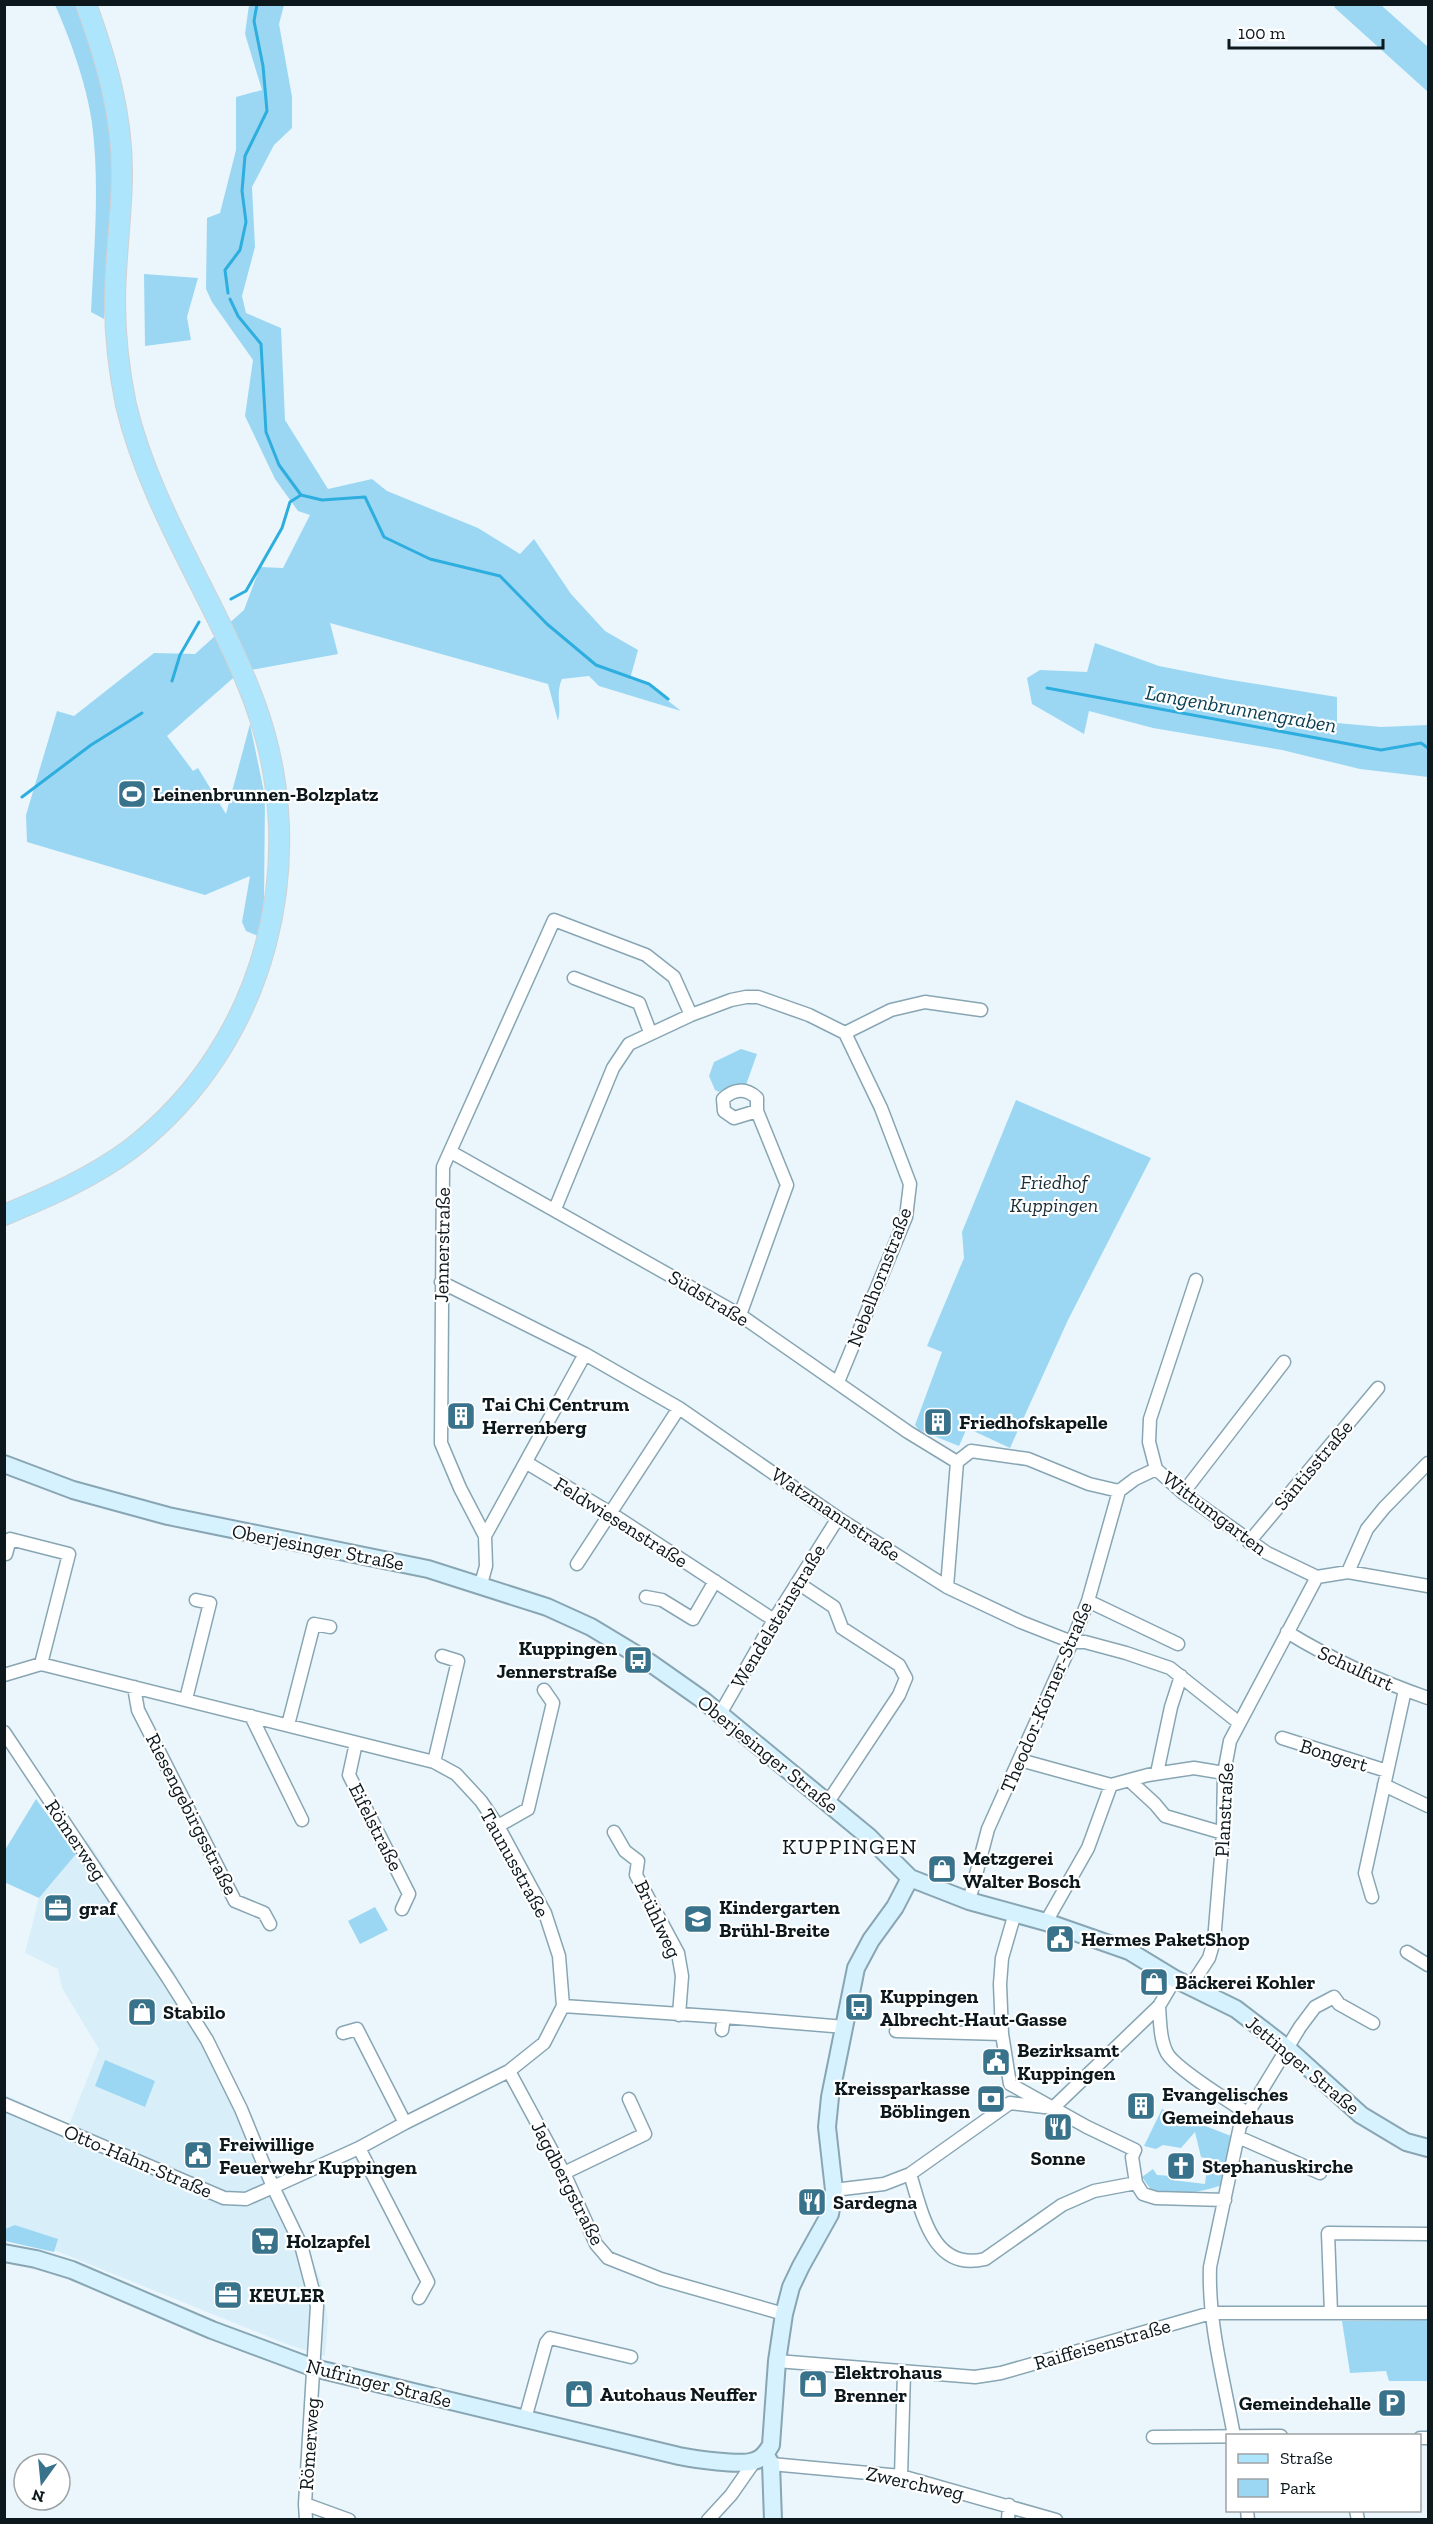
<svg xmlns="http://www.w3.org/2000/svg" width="1433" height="2524" viewBox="0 0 1433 2524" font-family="'Zilla Slab',serif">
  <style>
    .built { fill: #d8effa }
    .green { fill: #9bd7f3 }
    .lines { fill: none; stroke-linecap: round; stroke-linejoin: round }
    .stream { stroke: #2daede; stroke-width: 3 }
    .street-casing { stroke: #88a5b3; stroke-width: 15 }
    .secondary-casing { stroke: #88a5b3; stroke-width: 20 }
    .primary-casing { stroke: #cfd1d2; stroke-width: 22 }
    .street { stroke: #fff; stroke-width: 12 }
    .secondary { stroke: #d6f2fe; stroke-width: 16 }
    .primary { stroke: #ade5fd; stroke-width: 20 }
    .labels { text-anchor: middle; stroke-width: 4.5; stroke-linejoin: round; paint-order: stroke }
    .poi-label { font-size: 20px; font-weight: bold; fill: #0d181d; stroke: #fff; text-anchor: start }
    .park-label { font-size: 20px; font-style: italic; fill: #182d36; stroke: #fff }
    .street-label { font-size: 20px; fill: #0d181d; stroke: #fff }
    .water-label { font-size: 21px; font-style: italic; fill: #0a4054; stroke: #fff }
    .quarter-label { font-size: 22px; letter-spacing: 1.5px; fill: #0d181d; stroke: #fff }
  </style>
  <rect width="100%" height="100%" fill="#eaf6fc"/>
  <path class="built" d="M87,1840l91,138 37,67 76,161 30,76 7,39 -3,35 -36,-11 -235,-95 3,-11 -42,-14 -10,4 -1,-135 65,31 30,-76 -37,-61 -4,-19 -33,-16 14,-55z"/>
  <path class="green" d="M55,5h22c13,38 29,77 34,118 7,65 -2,131 -7,196l-13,-7c3,-63 9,-127 1,-189 -5,-37 -22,-85 -37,-118z
    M249,5h35l-5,19 13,73v31l-18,17 -22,42 3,60 -13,49 4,17 35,15 4,92 43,69 44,-10 15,12 91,37 42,26 14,-15 37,55 34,37 33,19 -8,29 18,6 33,26 -82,-25 -10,-10 -27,3c-7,16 0,26 -4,42l-10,-37 -218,-61 8,31 -98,18 -73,64 26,35 5,-3 28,46 24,-90 15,73 -1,103 -6,36 -12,-5 -4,-9 8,-46 -45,19 -178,-53 -1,-27 31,-104 17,5 80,-63 41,1 49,-44 16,-43 23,1 27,-53 -12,-4 -23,-32 -30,-63 8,-56 -41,-58 -6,-13 1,-71 13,-5 16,-63v-53l26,-7 -17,-56z
    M1334,5h47l47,42v45l-93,-84z
    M144,274l54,4 -11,39 4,23 -46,6z
    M1095,643l64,23 66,13 112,18v26l44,4 47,-2v52l-68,-8 -78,-19 -129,-22 -64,-17 -5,23 -52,-30 -5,-26 13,-8 47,2z
    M741,1049l16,5 -11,31 -6,-1 -21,8 -4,-2 -6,-14 5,-14z
    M1016,1100l135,58 -83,162 -58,128 -43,-20 -8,18 -40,-16 -4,-5 27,-73 -15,-6 37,-88 -2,-26z
    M36,1799l40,55 -37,44 -35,-16 1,-32z
    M375,1907l13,23 -28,14 -12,-23z
    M105,2060l50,21 -10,26 -50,-21z
    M1162,2109l69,27 -8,49c-17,5 -56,16 -72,4 -3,-3 -6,-8 -9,-12l11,-8 4,6 15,1v4l33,4 3,-25 -7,-2 -6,-25 -14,16 -18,-3 -7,4 -12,-3z
    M15,2225l43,14 -4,13 -49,-11v-12z
    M1428,2320v61h-39l-3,-10 -36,2 -8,-52z"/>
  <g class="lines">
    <path class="stream" d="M228,293l-3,-23 15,-20 6,-28 -4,-31 3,-35 22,-45 -4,-45 -9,-45 3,-17
      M230,299l8,17 23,28 5,88 13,33 22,30 21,5 43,-3 19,40 46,22 70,17 47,48 49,41 53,19 19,15
      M231,599l15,-8 36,-63 8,-26 11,-7
      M172,681l8,-26 19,-33
      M1047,688l334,62 40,-7 7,5
      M22,797l69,-52 51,-32"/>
    <g class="street-casing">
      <path id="street" d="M574,978l65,25 11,29
        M845,1033l46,-23 34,-8 56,8
        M451,1152l289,163 168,117 49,30
        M555,1209l58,-141 16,-24 62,-29 40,-15 15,-3h12l51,18 36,18 36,75 29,76 -4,33 -68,165
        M1196,1280l-46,139 -1,23 7,27 27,24 84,60 50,24 31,-5 80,14
        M441,1282l144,72 94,54 159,110 109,69 74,35 51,20h13l41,11 44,15 68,54
        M740,1315l47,-130 -30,-74v-13c-11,-10 -23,-10 -34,1l1,12 10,7 23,-7
        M527,1463l85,51 162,106
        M1183,1493l101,-131
        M485,1536l100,-182
        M1249,1542l129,-154
        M6,1554l4,-15 59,15 -28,110
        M577,1564l102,-156
        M1348,1572l19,-43 17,-21 44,-45
        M798,1583l36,24 8,21 57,37 7,13 -7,17 -71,107
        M481,1584l5,-18 -1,-30 -25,-48 -19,-45 2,-276 111,-247 92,35 28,22 17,38
        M947,1587l10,-125 14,-11 57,8 61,25 30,7 16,-12 21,-10
        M646,1597l16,3 31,19 22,-38
        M1088,1601l90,43
        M1287,1632c44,27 92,49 141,66
        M4,1675l37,-11 393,98 22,12 25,27 17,25 47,87 14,43 4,50 -19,37 -35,28 -104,52 -46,25 -86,39 -27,12 -22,-1 -220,-94
        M134,1687l4,23 97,191 29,12 6,11
        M186,1699l24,-96 -14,-3
        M720,1714l54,-94 64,-102
        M251,1716l51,104
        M288,1725l26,-101 16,3
        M4,1732l164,246 39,62 34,69 32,78 28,58 16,61 -12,198 1,16
        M1282,1738l105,33
        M356,1743l-7,32 60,119 -7,15
        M1020,1760l91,25
        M434,1762l24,-101 -16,-5
        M1157,1773l14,-66 10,-31
        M1129,1780l26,24 10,12 58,17
        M1384,1785l44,21
        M498,1826l30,-17 25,-106 -9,-13
        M614,1832l11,19 13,10 -2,14 42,78 4,23 -3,39
        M1372,1897l-7,-24 40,-183
        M969,1901l19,-72 84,-187 16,-41 31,-110
        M1015,1913l-13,45 -2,26 2,50 8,50 77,43 48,23 -3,7 4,26
        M1046,1922l42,-74 23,-63 37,-10 46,-7 30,5
        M1407,1952l21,13
        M1190,1987l19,-29 5,-17 9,-108 1,-60 6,-32 87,-164
        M563,2006l161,11 -2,13
        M1159,2006c1,15 1,34 8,47 9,16 62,48 80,60
        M724,2017l121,10
        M896,2031l106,3
        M343,2033l14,-4 48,94
        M509,2071l55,102 32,71 12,14 53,21 123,35
        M1238,2137l82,36
        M359,2148l69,134 -9,16
        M564,2173l81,-39 -16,-35
        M910,2174c12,38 22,98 75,85l77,-54 32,-14 42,-8 7,11 13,4 69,2
        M834,2190l50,-6 26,-10 100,-71 43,5 106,-102 16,-27
        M1331,2313l-3,-80 100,1
        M777,2361l198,16 26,-4 210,-60h217
        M525,2419l21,-76 4,-5 81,19
        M1234,2436c-10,-56 -26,-112 -24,-169l30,-141 60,-99 15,-20 19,-10 5,7 34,19
        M1153,2437l128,-1
        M1420,2438h8
        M771,2464l130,12 155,44
        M901,2476l3,-104
        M305,2504l44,16
        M1247,2510l1,10
        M1356,2510l2,10
        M708,2520l23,-25 23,-33
        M1008,2520l1,-15"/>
    </g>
    <g class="secondary-casing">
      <path id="secondary" d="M4,1464l69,26 95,26 260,53 119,38 44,20 58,35 54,38 166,137 41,41 59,23 77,21 83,29 46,28 61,30 52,40 73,66 45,27 22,6
        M4,2253l32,6 36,11 140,60 102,38 365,88c15,3 62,10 75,5 8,-2 13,-9 17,-16l6,-84 7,-47 7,-27 10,-21 29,-52 4,-24 -7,-63 3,-30 26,-129 15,-28 24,-33 15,-29
        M765,2454l6,10 2,56"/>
    </g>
    <g class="primary-casing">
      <path id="primary" d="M4,1215c46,-19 89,-38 128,-67 135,-105 181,-289 122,-447 -38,-101 -103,-191 -128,-296 -7,-34 -11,-69 -11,-103 0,-43 7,-87 7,-130 0,-59 -16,-113 -36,-168"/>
    </g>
    <use href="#street" class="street"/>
    <use href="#secondary" class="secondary"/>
    <use href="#primary" class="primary"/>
  </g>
  <defs>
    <g id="stadium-square" transform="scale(1.5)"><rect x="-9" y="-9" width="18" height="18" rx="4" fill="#39728b" stroke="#fff"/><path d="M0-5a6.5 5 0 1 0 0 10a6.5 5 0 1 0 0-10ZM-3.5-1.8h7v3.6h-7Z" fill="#fff"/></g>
    <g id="building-square" transform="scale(1.5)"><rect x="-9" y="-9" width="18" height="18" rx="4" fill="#39728b" stroke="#fff"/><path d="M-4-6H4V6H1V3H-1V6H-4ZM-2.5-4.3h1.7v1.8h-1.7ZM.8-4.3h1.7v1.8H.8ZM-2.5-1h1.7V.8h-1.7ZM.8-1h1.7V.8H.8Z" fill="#fff"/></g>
    <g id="bus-square" transform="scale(1.5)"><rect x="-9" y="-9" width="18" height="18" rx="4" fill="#39728b" stroke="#fff"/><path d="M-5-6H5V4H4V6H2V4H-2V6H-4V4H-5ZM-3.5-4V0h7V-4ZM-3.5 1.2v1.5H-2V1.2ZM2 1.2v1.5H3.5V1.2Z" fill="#fff"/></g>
    <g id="shop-square" transform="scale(1.5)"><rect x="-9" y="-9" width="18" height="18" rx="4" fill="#39728b" stroke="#fff"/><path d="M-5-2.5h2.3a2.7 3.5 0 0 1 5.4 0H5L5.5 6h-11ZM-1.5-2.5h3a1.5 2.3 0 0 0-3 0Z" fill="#fff"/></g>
    <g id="office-square" transform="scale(1.5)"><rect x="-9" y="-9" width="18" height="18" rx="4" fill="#39728b" stroke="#fff"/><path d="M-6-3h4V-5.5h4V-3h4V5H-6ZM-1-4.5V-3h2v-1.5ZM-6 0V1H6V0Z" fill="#fff"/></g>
    <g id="school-square" transform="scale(1.5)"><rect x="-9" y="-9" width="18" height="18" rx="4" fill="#39728b" stroke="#fff"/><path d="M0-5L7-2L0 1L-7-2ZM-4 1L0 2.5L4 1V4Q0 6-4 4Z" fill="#fff"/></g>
    <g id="civic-square" transform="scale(1.5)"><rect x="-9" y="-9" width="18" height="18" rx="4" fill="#39728b" stroke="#fff"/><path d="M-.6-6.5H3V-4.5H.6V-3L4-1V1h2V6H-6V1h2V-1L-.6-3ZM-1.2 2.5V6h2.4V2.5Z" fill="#fff"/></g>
    <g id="bank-square" transform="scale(1.5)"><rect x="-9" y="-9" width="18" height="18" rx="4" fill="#39728b" stroke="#fff"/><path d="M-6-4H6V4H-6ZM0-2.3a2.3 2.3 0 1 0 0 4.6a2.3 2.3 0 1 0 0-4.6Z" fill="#fff"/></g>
    <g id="restaurant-square" transform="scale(1.5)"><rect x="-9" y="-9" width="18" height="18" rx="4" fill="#39728b" stroke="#fff"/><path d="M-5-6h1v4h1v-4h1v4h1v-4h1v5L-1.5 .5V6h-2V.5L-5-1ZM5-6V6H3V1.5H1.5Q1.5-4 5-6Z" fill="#fff"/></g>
    <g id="church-square" transform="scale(1.5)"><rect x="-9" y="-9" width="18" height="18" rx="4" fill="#39728b" stroke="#fff"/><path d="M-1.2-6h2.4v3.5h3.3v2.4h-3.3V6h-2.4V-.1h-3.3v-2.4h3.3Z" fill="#fff"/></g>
    <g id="supermarket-square" transform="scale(1.5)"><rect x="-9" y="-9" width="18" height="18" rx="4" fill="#39728b" stroke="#fff"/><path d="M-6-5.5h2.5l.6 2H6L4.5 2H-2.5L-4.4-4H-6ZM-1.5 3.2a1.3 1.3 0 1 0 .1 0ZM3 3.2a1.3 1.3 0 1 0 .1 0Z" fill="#fff"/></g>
    <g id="parking-square" transform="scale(1.5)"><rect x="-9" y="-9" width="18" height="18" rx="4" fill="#39728b" stroke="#fff"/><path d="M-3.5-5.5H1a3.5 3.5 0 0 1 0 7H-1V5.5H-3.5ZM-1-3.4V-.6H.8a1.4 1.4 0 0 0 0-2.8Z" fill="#fff"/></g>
  </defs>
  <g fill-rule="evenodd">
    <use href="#stadium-square" x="132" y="794"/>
    <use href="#building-square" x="461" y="1416"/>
    <use href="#building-square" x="938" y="1422"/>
    <use href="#bus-square" x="638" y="1660"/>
    <use href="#shop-square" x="942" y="1869"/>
    <use href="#office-square" x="58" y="1908"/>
    <use href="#school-square" x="698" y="1919"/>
    <use href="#civic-square" x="1060" y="1939"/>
    <use href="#shop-square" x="1154" y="1982"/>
    <use href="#bus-square" x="859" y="2007"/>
    <use href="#shop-square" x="142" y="2012"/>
    <use href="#civic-square" x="996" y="2062"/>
    <use href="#bank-square" x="991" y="2099"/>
    <use href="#building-square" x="1141" y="2106"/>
    <use href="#restaurant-square" x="1058" y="2127"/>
    <use href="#civic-square" x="198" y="2155"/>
    <use href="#church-square" x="1181" y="2166"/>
    <use href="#restaurant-square" x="812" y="2202"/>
    <use href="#supermarket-square" x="265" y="2241"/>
    <use href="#office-square" x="228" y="2295"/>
    <use href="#shop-square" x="813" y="2384"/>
    <use href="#shop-square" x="579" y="2394"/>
    <use href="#parking-square" x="1392" y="2403"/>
  </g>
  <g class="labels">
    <g class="poi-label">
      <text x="153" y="801">Leinenbrunnen-Bolzplatz</text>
      <text x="482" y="1411">Tai Chi Centrum<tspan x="482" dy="23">Herrenberg</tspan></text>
      <text x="959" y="1429">Friedhofskapelle</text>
      <text x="617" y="1655" text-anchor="end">Kuppingen<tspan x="617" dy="23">Jennerstraße</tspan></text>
      <text x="963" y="1865">Metzgerei<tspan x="963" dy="23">Walter Bosch</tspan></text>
      <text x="719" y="1914">Kindergarten<tspan x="719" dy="23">Brühl-Breite</tspan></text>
      <text x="79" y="1915">graf</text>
      <text x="1081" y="1946">Hermes PaketShop</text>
      <text x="1175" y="1989">Bäckerei Kohler</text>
      <text x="880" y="2003">Kuppingen<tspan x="880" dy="23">Albrecht-Haut-Gasse</tspan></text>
      <text x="163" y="2019">Stabilo</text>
      <text x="1017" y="2057">Bezirksamt<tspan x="1017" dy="23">Kuppingen</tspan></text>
      <text x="970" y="2095" text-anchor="end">Kreissparkasse<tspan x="970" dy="23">Böblingen</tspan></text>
      <text x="1162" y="2101">Evangelisches<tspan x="1162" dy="23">Gemeindehaus</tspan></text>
      <text x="219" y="2151">Freiwillige<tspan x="219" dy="23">Feuerwehr Kuppingen</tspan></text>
      <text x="1058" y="2165" text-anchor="middle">Sonne</text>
      <text x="1202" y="2173">Stephanuskirche</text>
      <text x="833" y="2209">Sardegna</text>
      <text x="286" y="2248">Holzapfel</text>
      <text x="249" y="2302">KEULER</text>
      <text x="834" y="2379">Elektrohaus<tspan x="834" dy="23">Brenner</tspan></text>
      <text x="600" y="2401">Autohaus Neuffer</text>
      <text x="1371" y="2410" text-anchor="end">Gemeindehalle</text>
    </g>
    <g class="park-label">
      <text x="1054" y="1189">Friedhof<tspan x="1054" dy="23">Kuppingen</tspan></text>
    </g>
    <g class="street-label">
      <text transform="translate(442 1245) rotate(-89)" y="7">Jennerstraße</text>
      <text transform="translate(879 1277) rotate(-69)" y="7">Nebelhornstraße</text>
      <text transform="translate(709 1298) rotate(31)" y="7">Südstraße</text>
      <text transform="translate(1313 1465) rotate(-50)" y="7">Säntisstraße</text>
      <text transform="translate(1215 1513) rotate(37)" y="7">Wittumgarten</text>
      <text transform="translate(836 1514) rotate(34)" y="7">Watzmannstraße</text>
      <text transform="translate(621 1522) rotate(32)" y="7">Feldwiesenstraße</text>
      <text transform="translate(318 1547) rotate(11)" y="7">Oberjesinger Straße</text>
      <text transform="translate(778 1616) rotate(-59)" y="7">Wendelsteinstraße</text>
      <text transform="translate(1356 1668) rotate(25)" y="7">Schulfurt</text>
      <text transform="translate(1046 1697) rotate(-67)" y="7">Theodor-Körner-Straße</text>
      <text transform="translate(768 1754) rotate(39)" y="7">Oberjesinger Straße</text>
      <text transform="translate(1334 1755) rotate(17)" y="7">Bongert</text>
      <text transform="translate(1224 1810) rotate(-87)" y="7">Planstraße</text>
      <text transform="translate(192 1814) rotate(63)" y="7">Riesengebirgsstraße</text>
      <text transform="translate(376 1827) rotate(63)" y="7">Eifelstraße</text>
      <text transform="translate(76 1840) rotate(56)" y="7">Römerweg</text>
      <text transform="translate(515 1863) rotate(61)" y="7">Taunusstraße</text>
      <text transform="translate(658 1919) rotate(65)" y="7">Brühlweg</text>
      <text transform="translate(1303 2065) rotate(40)" y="7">Jettinger Straße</text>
      <text transform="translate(138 2161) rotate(23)" y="7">Otto-Hahn-Straße</text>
      <text transform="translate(568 2183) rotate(63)" y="7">Jagdbergstraße</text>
      <text transform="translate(1102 2344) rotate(-16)" y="7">Raiffeisenstraße</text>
      <text transform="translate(379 2383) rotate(14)" y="7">Nufringer Straße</text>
      <text transform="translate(309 2444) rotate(-86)" y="7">Römerweg</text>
      <text transform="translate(915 2483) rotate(12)" y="7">Zwerchweg</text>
    </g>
    <g class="water-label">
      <text transform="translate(1241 709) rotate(10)" y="7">Langenbrunnengraben</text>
    </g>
    <g class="quarter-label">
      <text x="850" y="1854">KUPPINGEN</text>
    </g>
  </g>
  <rect width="1433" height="2524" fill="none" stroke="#0d181d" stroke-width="12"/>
  <rect x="1226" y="2434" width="195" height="78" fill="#ffffff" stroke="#9ea3a5" stroke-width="1.5"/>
  <rect x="1238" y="2454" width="30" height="9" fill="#ade5fd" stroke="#9ea3a5" stroke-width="1.5"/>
  <text x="1280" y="2464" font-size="18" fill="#0d181d">Straße</text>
  <rect x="1238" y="2479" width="30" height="18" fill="#9bd7f3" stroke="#9ea3a5" stroke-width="1.5"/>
  <text x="1280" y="2494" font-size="18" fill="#0d181d">Park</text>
  <g transform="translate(42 2482) rotate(195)"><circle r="28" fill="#ffffff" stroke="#9ea3a5" stroke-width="1.5"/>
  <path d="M0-4.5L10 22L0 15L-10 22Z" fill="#39728b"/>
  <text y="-9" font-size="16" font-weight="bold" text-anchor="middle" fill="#0d181d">N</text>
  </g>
  <path d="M1229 39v9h154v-9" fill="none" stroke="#0d181d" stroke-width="3"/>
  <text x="1238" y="39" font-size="18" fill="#0d181d" stroke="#ffffff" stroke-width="4.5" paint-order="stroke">100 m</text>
</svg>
